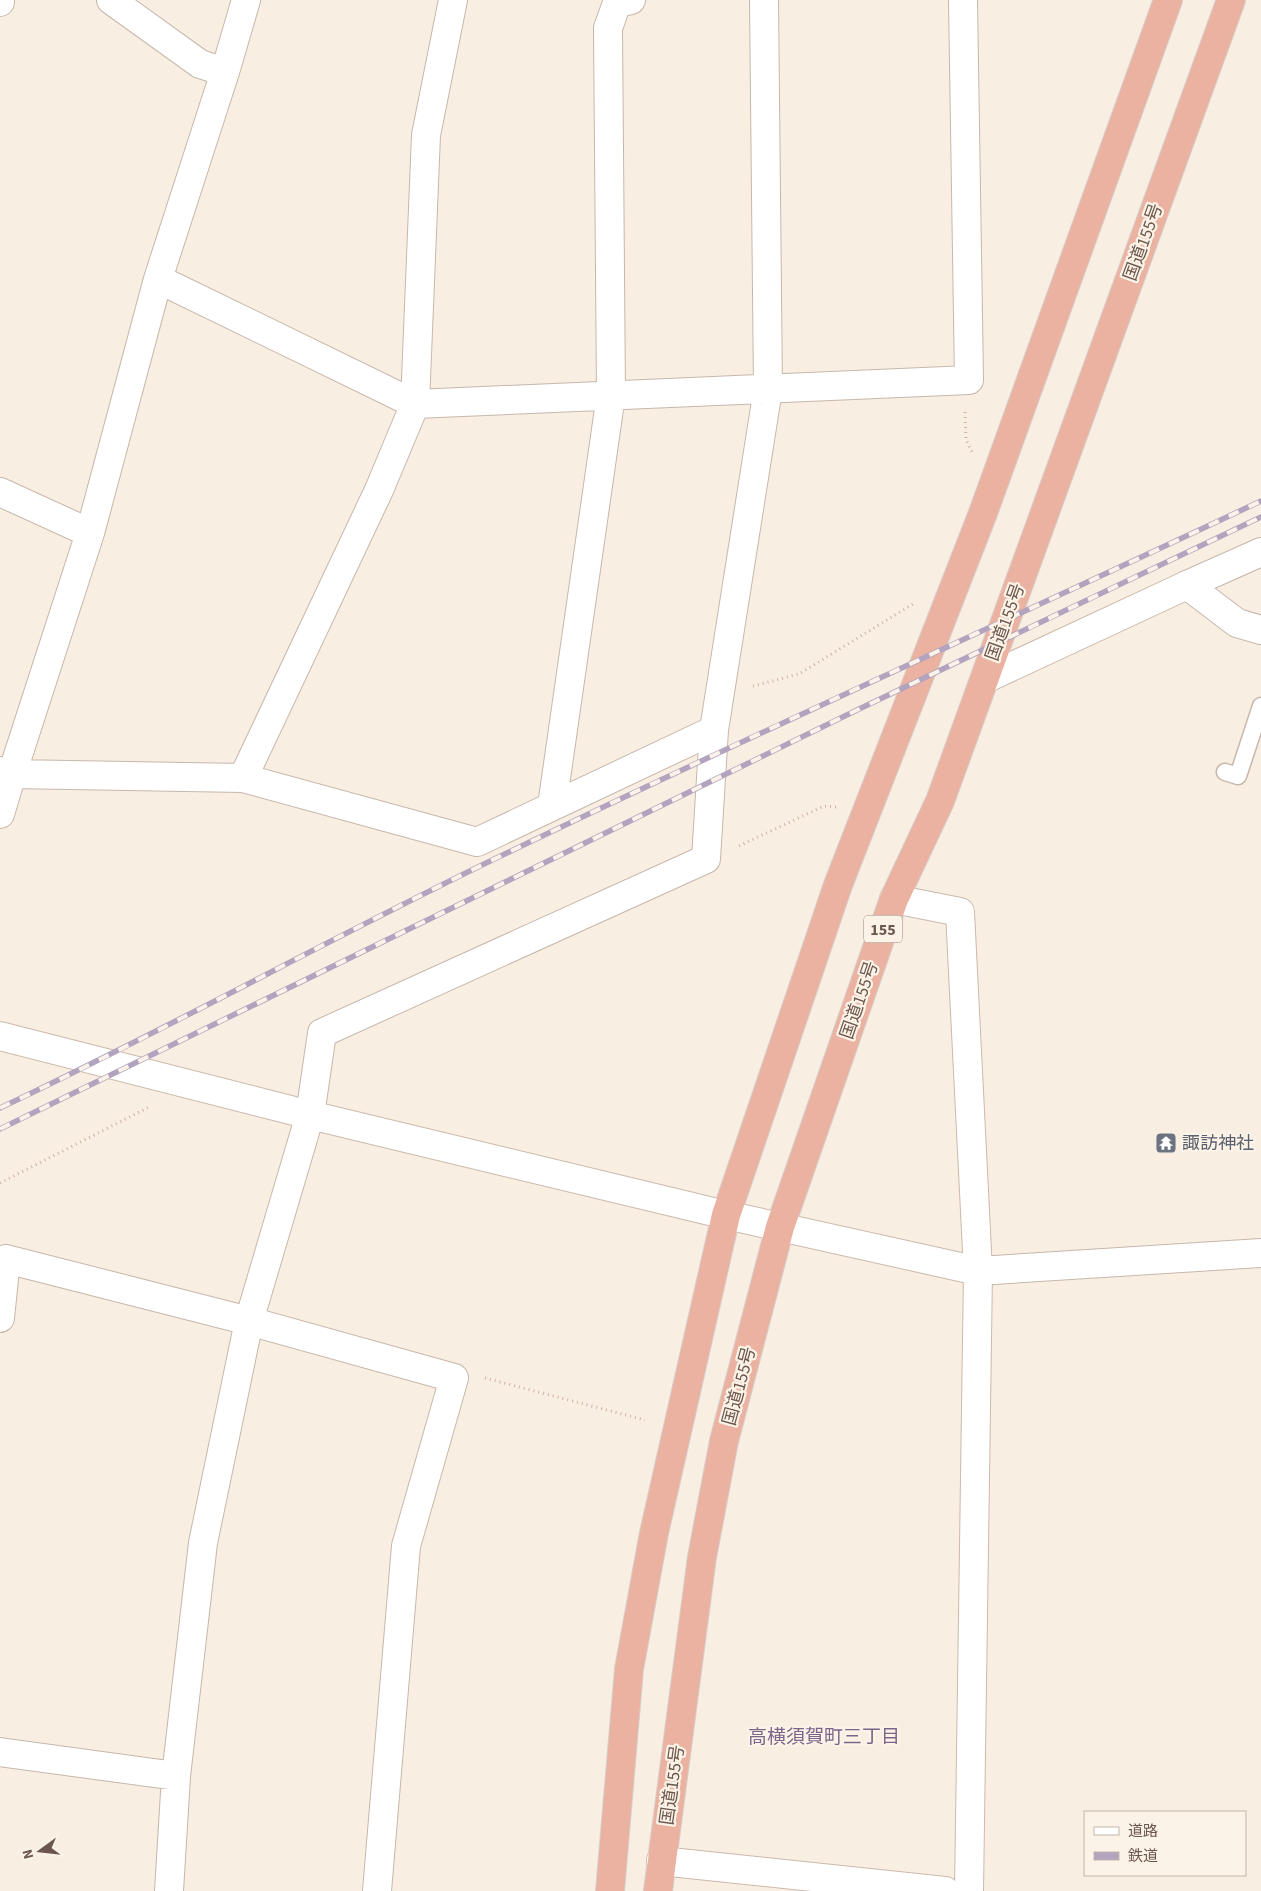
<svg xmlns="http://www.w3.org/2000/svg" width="1261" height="1891" viewBox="0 0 1261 1891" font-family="'Source Sans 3','Noto Sans JP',sans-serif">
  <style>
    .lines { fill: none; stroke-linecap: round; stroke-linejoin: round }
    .lane-casing { stroke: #c7b7ab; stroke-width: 19 }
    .street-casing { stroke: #c7b7ab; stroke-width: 30 }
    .secondary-casing { stroke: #ccb9ab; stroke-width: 30 }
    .highway-casing { stroke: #d6d0cd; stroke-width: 30 }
    .path { stroke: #ceb2a2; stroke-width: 3; stroke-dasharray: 1 4; stroke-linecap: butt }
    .lane { stroke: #fff; stroke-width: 16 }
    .street { stroke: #fff; stroke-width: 28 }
    .secondary { stroke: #fff; stroke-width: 28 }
    .highway { stroke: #ebb2a1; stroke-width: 28 }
    .rail-casing { stroke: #b2a3bf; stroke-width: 5.5 }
    .rail { stroke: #fcf3e8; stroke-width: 4; stroke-dasharray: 11; stroke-linecap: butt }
    .labels { text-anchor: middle; stroke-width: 4.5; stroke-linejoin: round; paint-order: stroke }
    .shield { fill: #fcf3e8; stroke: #97867b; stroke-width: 1 }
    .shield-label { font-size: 16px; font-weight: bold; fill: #6c574c }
    .street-label { font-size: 18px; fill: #6c574c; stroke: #fcf3e8 }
    .worship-label { font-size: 18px; fill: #5b616d; stroke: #fcf3e8; text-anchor: start }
    .neighbourhood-label { font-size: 19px; fill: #7b6589; stroke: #fcf3e8 }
  </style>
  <rect width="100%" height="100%" fill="#f8efe2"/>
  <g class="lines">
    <g class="lane-casing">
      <path id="lane" d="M1225,772l13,4 23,-70"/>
    </g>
    <g class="street-casing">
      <path id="street" d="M111,0l89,64 25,8
        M0,2v-2
        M158,279l257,125 554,-24 -6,-380
        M0,492l90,41
        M1261,552l-74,33 50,38 24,7
        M0,771l12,3 231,4 234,64 237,-112 54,-341 -4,-389
        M243,778l136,-288 36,-86 11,-269 27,-135
        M552,806l59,-411 -3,-367 9,-25 14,-3
        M0,814l12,-40 78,-241 68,-254 67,-207 21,-72
        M978,1271l283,-18
        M0,1318l6,-59 243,62 205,57 -48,168 -29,345
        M0,1752l176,24
        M169,1891l7,-115 27,-233 46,-222 61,-206 12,-82 384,-174 8,-129"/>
    </g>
    <g class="secondary-casing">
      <path id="secondary" d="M985,679l202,-94
        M894,899l66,13 18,359 -9,620
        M0,1036l310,79 416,100 252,56
        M661,1861l284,30"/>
    </g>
    <g class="highway-casing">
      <path id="highway" d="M610,1891l19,-222 25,-136 72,-318 112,-330 145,-372 185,-513
        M658,1891l44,-334 22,-116 56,-214 114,-328 46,-98 291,-801"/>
    </g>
    <path class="path" d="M965,412l1,28 6,12
      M753,686l46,-12 114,-70
      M739,846l85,-40 12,1
      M0,1183l149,-76
      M485,1378l160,42"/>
    <use href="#lane" class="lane"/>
    <use href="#street" class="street"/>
    <use href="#secondary" class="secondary"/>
    <use href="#highway" class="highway"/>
    <g class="rail-casing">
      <path id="rail" d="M0,1108c172,-81 338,-174 509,-256 249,-120 502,-233 752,-351
        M0,1129l857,-419 404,-193"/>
    </g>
    <use href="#rail" class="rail"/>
  </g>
  <defs>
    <g id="temple-square" transform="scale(1.125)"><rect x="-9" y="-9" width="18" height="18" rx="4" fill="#6b7280" stroke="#fcf3e8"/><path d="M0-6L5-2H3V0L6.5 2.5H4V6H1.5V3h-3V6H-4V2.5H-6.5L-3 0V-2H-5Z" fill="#fff"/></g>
  </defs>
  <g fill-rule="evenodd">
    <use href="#temple-square" x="1166" y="1143"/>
  </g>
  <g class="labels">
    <rect class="shield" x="864" y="915.5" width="38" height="27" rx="4"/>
    <g class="shield-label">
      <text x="883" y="935">155</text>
    </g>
    <g class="street-label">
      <text transform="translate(1143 242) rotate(-70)" y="6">国道155号</text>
      <text transform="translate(1005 622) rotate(-70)" y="6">国道155号</text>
      <text transform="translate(859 1000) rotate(-71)" y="6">国道155号</text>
      <text transform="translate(739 1386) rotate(-75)" y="6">国道155号</text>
      <text transform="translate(672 1785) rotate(-82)" y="6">国道155号</text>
    </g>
    <g class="worship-label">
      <text x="1182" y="1149">諏訪神社</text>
    </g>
    <g class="neighbourhood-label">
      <text x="824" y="1743">高横須賀町三丁目</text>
    </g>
  </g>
  <rect x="1084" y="1811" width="162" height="65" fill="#fcf3e8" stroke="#c2b5aa"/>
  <rect x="1094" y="1827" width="25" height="8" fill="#ffffff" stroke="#c2b5aa"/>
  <text x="1128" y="1836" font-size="15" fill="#6c574c">道路</text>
  <rect x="1094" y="1852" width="25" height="8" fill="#b2a3bf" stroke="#c2b5aa"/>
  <text x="1128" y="1861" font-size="15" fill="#6c574c">鉄道</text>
  <g transform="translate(40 1851) rotate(255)" stroke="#fcf3e8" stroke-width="4" paint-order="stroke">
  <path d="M0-4L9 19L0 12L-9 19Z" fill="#6c574c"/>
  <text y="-8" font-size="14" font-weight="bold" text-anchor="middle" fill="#6c574c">N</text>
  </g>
</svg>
